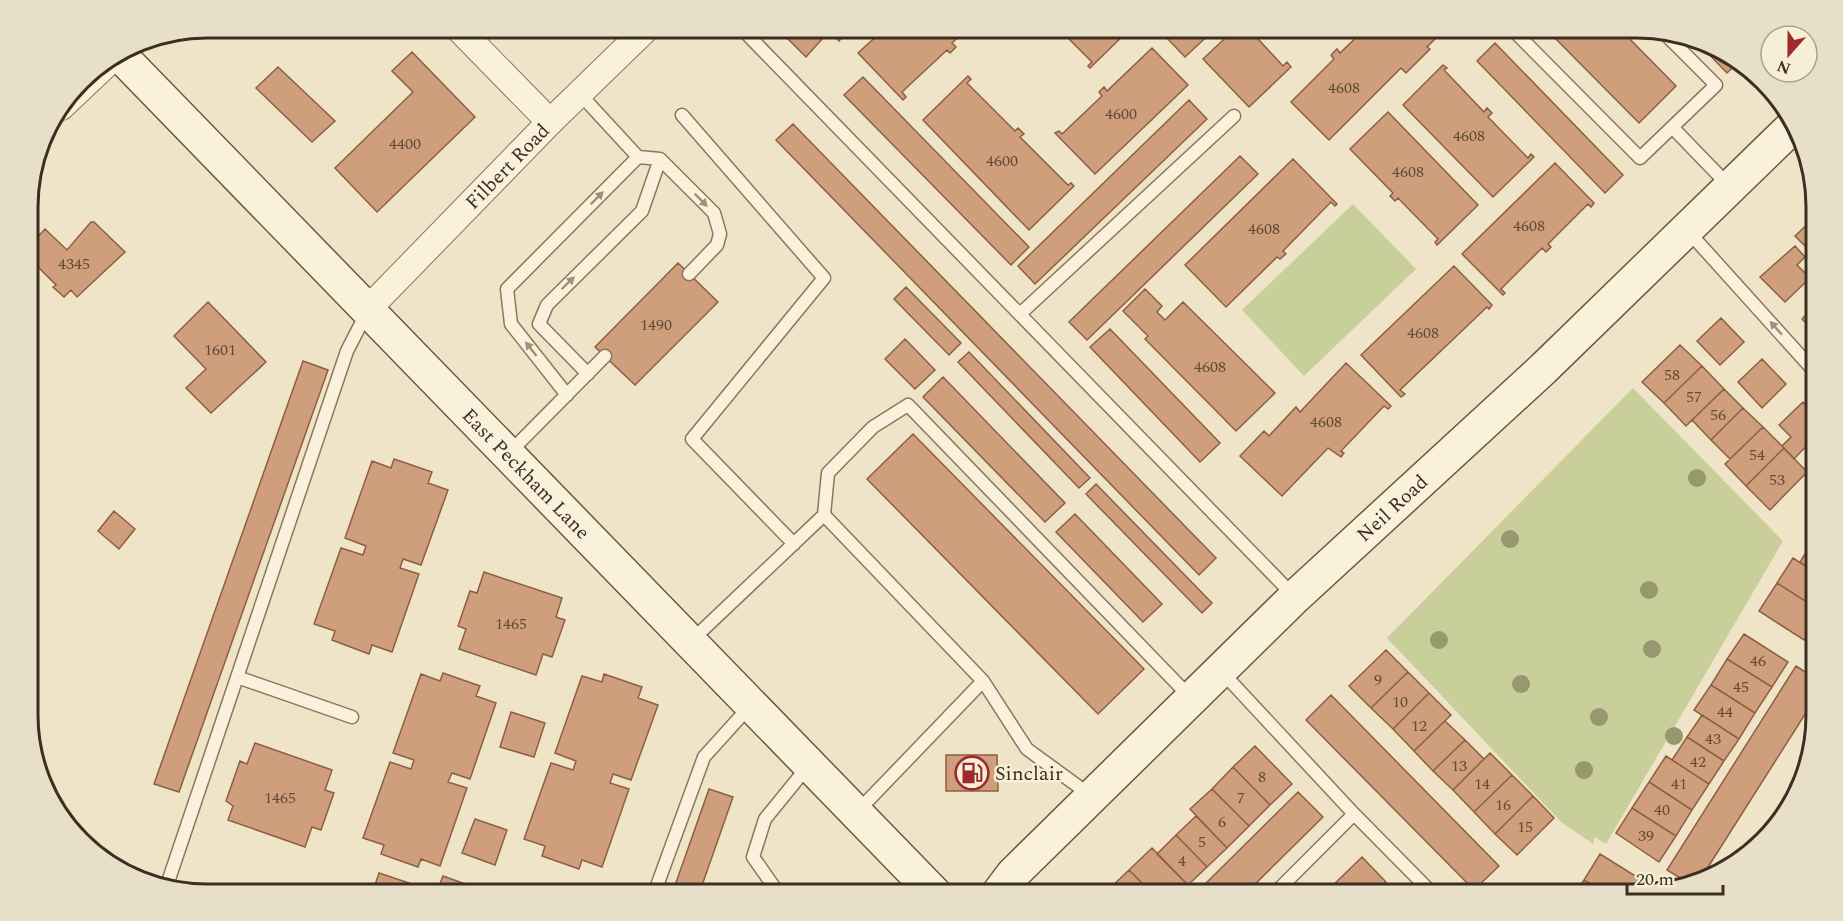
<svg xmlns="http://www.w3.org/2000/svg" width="1843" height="921" viewBox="0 0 1843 921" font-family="Spectral,serif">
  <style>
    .green { fill: #c9cf9b }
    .building { fill: #cf9f7d; stroke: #8d5f41; stroke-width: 1.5 }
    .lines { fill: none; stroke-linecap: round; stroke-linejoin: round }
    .lane-casing { stroke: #8d765c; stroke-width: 15 }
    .street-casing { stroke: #8d765c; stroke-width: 28 }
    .secondary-casing { stroke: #6f573f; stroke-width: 36 }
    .lane { stroke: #faf1dc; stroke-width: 12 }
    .street { stroke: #faf1dc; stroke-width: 26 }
    .secondary { stroke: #faf1dc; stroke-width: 33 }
    .tree { fill: #96986f }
    .oneway { fill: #9c907e }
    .labels { text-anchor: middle; stroke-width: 5; stroke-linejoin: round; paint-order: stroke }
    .number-label { font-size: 16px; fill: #624a37 }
    .street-label { font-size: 20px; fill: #3d2e20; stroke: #f7eed8 }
    .poi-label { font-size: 20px; fill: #3d2e20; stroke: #f7eed8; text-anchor: start }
    .rim { fill: none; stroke: #3d2e20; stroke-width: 3 }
  </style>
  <rect width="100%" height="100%" fill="#f0e4c8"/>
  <path class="green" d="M1353,204l63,65 -112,107 -62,-66z
    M1633,388l150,153 -177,303 -11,-7 -2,7 -32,-22 -174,-184z"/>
  <path class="building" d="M296,27h15l-8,8z
    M544,27h23l-12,11z
    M776,27h36l11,11 -17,19z
    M825,27h27l-13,14z
    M893,27h76l-17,16 4,4 -6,6 -3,-3 -45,42 4,5 -3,3 -45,-47 23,-21 4,3z
    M1057,27h75l-42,41 -2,-2 4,-4z
    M1164,27h53l-32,30 -22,-23 3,-4z
    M1237,27h10l36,39 4,-4 4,5 -42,40 -46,-48z
    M1367,27l78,2 -18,18 3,2 -24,24 -5,-5 -72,72 -38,-38 43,-43 -3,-4 6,-6 3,4z
    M1544,27h74l58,59 -37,37z
    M1696,41l19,4 22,18 -10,10z
    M1495,43l128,132 -18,18 -128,-132z
    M1152,48l36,37 -93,89 -40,-41 4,-2 3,3 40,-38 -3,-4 5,-5 3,4z
    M412,52l63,65 -98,95 -42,-44 78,-76 -21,-21z
    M1443,65l4,3 -3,2 40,42 3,-4 5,5 -4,4 40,41 3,-4 3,3 -41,40 -90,-92z
    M278,67l57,54 -23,21 -56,-54z
    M968,76l3,3 -4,4 48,48 3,-3 6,6 -4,3 48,48 3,-2 3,3 -45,44 -106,-110z
    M863,77l166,170 -18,18 -167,-170z
    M1189,100l18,19 -172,165 -17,-18z
    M1388,112l90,93 -41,40 -2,-3 3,-3 -40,-41 -3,3 -5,-5 3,-3 -43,-44z
    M793,124l423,434 -17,17 -423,-435z
    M1240,156l18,18 -171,166 -18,-18z
    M1293,159l44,45 -2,2 -4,-4 -48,49 3,3 -6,5 -3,-2 -51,50 -41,-42z
    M1555,163l39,40 -3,4 -3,-3 -40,40 3,3 -5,5 -4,-4 -41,41 4,4 -2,2 -41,-41z
    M1815,217v39l-20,-20z
    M91,222h3l31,30 -48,45 -6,-7 -7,7 -11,-10 3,-2 -28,-28v-10l17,-18 22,21z
    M1795,246l10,11 -8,8 13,13 -25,24 -25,-25z
    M678,263l40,39 -83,83 -40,-38z
    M1454,266l38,39 -3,4 -2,-2 -87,83 5,4 -4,3 -40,-42z
    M906,287l55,56 -12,12 -55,-56z
    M1145,289l17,17 -5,6 8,8 18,-18 92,91 -39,38 -91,-92 3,-3 -25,-25z
    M208,302l58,60 -55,51 -25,-25 20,-19 -32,-33z
    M1815,306v26l-13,-13z
    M1721,318l23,24 -24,23 -23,-24z
    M1110,329l110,114 -20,19 -110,-115z
    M905,339l30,31 -20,19 -30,-30z
    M1680,345l22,21 -38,37 -22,-21z
    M969,352l121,126 -11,10 -121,-126z
    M1762,359l24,25 -24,24 -24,-26z
    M303,361l25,9 -149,422 -25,-8z
    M1346,363l45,43 -3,3 -4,-3 -43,45 3,2 -3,4 -13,-9 -46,48 -42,-40 24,-25 5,5 27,-29 4,5z
    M1702,366l22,23 -38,37 -22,-23z
    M943,377l122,126 -20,19 -122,-125z
    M1724,389l19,19 -32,32 -19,-20z
    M1803,402l12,12v23l-21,22 -12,-13 9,-9 -12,-12z
    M1743,408l20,19 -33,32 -19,-19z
    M1763,427l21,21 -38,38 -21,-22z
    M913,434l231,235 -46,45 -231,-235z
    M1784,448l23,24 -37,38 -24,-24z
    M394,459l38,13 -4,11 20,7 -27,75 -18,-6 -3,9 19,6 -27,78 -20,-7 -3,9 -37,-14 3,-9 -21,-7 27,-76 22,7 3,-9 -21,-8 27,-77 19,7z
    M1096,484l116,119 -10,10 -116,-119z
    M114,511l21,18 -16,20 -21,-18z
    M1075,514l87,90 -19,18 -87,-90z
    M1814,539l2,1v33l-16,-11z
    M1793,558l23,15v35l-39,-25z
    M484,572l78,26 -6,19 9,3 -13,37 -9,-3 -7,21 -77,-26 7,-20 -8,-3 12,-35 7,2z
    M1777,583l39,25v13l-12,19 -45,-29z
    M1744,634l44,28 -16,25 -45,-28z
    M1386,650l22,22 -37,36 -22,-22z
    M1727,659l45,28 -17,26 -44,-28z
    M1796,666l20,13v18l-113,178 -18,6 -18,-11z
    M1408,672l21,21 -36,36 -22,-21z
    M443,673l37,13 -4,10 20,7 -26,76 -18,-6 -4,9 19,6 -27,78 -19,-7 -3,8 -37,-13 3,-9 -21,-7 27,-76 21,7 3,-9 -21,-7 28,-79 19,7z
    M604,674l38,13 -4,11 20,7 -27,75 -18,-6 -3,9 19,6 -27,78 -20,-7 -3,9 -37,-13 3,-10 -21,-7 27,-76 22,7 3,-9 -21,-8 27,-77 20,6z
    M1711,685l44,28 -16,26 -45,-29z
    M1429,693l22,22 -37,36 -21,-22z
    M1331,695l168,171 -25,24 -168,-170z
    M511,712l34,11 -11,34 -34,-10z
    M1702,715l37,24 -15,22 -37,-24z
    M1445,721l20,19 -32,31 -19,-20z
    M1687,737l37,24 -15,23 -37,-24z
    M1465,740l19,19 -31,31 -20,-19z
    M255,743l77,27 -7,20 9,3 -13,37 -9,-3 -7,20 -77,-27 5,-14 -7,-5 14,-40 7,3z
    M1255,746l37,38 -22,21 -37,-38z
    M1490,753l22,22 -38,37 -21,-22z
    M946,755h51l1,36h-52z
    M1666,756l43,28 -17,26 -43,-28z
    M1233,767l37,38 -21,21 -37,-37z
    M1512,775l21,21 -38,38 -21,-22z
    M1649,782l43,28 -16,26 -44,-28z
    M709,789l24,8 -34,97h-27z
    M1212,789l37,37 -22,22 -37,-39z
    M1298,792l25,25 -78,77h-50z
    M1533,796l21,22 -37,37 -22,-21z
    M1632,808l44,28 -17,26 -43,-29z
    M1196,816l31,32 -20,19 -31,-32z
    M475,819l32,11 -12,35 -33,-12z
    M1176,835l31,32 -19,18 -31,-31z
    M1152,848l36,37 -9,9h-26l-24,-24z
    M1600,854l45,28 -7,12h-31l-23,-14z
    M1362,857l24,25 -12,12h-50z
    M1129,870l24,24h-43l-3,-3z
    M379,873l33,11 -4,10h-36z
    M443,876l50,18h-57z
    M1584,880l23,14h-32z"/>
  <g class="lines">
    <g class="lane-casing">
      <path id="lane" d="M740,27l554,569
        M1510,27l130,131 76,-73 -51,-51
        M580,94l58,63 22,2 54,54 6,21 -3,11 -28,29
        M682,115l142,163 -132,161 102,105
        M1673,128l57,59
        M1687,230l128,142
        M1020,314l214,-198
        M588,374l-49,-50 8,-19 95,-94 18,-52
        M567,395l-56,-71 -4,-35 131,-132
        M509,453l96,-97
        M824,515l4,-42 45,-46 35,-22 282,292
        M691,641l133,-126 159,166 44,68 63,46
        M1221,671l133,143 79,80
        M237,677l115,40
        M857,812l126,-131
        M167,885l180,-534 20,-39
        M654,894l50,-137 46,-51
        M779,894l-26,-37 12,-38 44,-54
        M1274,894l80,-80"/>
    </g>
    <g class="street-casing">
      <g id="street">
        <path d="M457,27l93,95"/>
        <path d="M61,107l56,-53"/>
        <path id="s1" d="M369,308l181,-186 98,-95"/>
      </g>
    </g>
    <g class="secondary-casing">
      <g id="secondary">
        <path id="s2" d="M118,53l817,841"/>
        <path id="s3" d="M998,894l15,-20 282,-277 248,-228 248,-241"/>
      </g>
    </g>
    <use href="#lane" class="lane"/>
    <use href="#street" class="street"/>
    <use href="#secondary" class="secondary"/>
  </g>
  <g class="tree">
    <circle cx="1697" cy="478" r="9"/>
    <circle cx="1510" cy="539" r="9"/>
    <circle cx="1649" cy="590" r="9"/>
    <circle cx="1439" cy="640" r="9"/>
    <circle cx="1652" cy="649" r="9"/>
    <circle cx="1521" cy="684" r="9"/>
    <circle cx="1599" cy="717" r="9"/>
    <circle cx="1674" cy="736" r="9"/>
    <circle cx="1584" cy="770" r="9"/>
  </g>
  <defs><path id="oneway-solid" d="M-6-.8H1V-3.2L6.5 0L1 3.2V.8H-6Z" transform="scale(1.5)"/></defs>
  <g class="oneway">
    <use href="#oneway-solid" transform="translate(597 198) rotate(-45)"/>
    <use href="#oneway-solid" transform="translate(701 200) rotate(45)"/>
    <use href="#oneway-solid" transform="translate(568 283) rotate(-44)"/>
    <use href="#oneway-solid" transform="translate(1776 328) rotate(-132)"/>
    <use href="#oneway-solid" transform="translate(531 349) rotate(-128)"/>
  </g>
  <defs>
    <g id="fuel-ring" transform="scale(1.725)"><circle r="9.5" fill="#f7eed8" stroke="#9e2a2b" stroke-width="1.5"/><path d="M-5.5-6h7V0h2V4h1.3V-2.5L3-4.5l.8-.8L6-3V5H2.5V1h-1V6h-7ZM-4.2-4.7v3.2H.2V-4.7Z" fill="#9e2a2b"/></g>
  </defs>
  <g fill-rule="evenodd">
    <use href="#fuel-ring" x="972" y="773"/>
  </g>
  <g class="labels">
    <g class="number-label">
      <text x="1344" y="93">4608</text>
      <text x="1121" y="119">4600</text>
      <text x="1469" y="141">4608</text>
      <text x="405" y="149">4400</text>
      <text x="1002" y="166">4600</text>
      <text x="1408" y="177">4608</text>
      <text x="1529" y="231">4608</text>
      <text x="1264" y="234">4608</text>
      <text x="74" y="269">4345</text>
      <text x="656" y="330">1490</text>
      <text x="1423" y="338">4608</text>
      <text x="220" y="355">1601</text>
      <text x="1210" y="372">4608</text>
      <text x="1672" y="380">58</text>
      <text x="1694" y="402">57</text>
      <text x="1718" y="420">56</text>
      <text x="1326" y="427">4608</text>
      <text x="1757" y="460">54</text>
      <text x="1777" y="485">53</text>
      <text x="511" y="629">1465</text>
      <text x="1758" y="666">46</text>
      <text x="1378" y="685">9</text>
      <text x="1741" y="692">45</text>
      <text x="1400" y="707">10</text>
      <text x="1725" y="717">44</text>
      <text x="1419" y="731">12</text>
      <text x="1713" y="744">43</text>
      <text x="1698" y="767">42</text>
      <text x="1459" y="771">13</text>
      <text x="1262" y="782">8</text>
      <text x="1482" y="789">14</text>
      <text x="1679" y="789">41</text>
      <text x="280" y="803">1465</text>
      <text x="1241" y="803">7</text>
      <text x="1503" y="810">16</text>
      <text x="1662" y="815">40</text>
      <text x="1222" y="827">6</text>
      <text x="1525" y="832">15</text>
      <text x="1646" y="841">39</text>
      <text x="1202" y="847">5</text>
      <text x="1182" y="866">4</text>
    </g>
    <g class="street-label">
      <text dy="7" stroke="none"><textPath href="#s1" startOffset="198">Filbert Road</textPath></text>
      <text dy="7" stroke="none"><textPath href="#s2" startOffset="586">East Peckham Lane</textPath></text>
      <text dy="7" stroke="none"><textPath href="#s3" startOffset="552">Neil Road</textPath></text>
    </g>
    <g class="poi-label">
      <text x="995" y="780">Sinclair</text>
    </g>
  </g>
  <path d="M0 0H1843V921H0ZM207 38H1637A169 169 0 0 1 1806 207V715A169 169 0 0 1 1637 884H207A169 169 0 0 1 38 715V207A169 169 0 0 1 207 38Z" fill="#e8dfc9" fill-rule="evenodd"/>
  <path class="rim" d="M207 38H1637A169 169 0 0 1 1806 207V715A169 169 0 0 1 1637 884H207A169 169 0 0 1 38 715V207A169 169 0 0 1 207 38Z"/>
  <g transform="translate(1789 54) rotate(201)"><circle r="28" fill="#f7eed8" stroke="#ada18e" stroke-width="1.5"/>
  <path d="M0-4.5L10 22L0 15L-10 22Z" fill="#9e2a2b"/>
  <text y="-9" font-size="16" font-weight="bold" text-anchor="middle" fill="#3d2e20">N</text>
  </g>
  <path d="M1627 885v9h96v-9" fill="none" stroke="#3d2e20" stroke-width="3"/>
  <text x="1636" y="885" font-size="18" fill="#3d2e20" stroke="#f7eed8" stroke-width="4.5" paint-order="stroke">20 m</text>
</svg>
